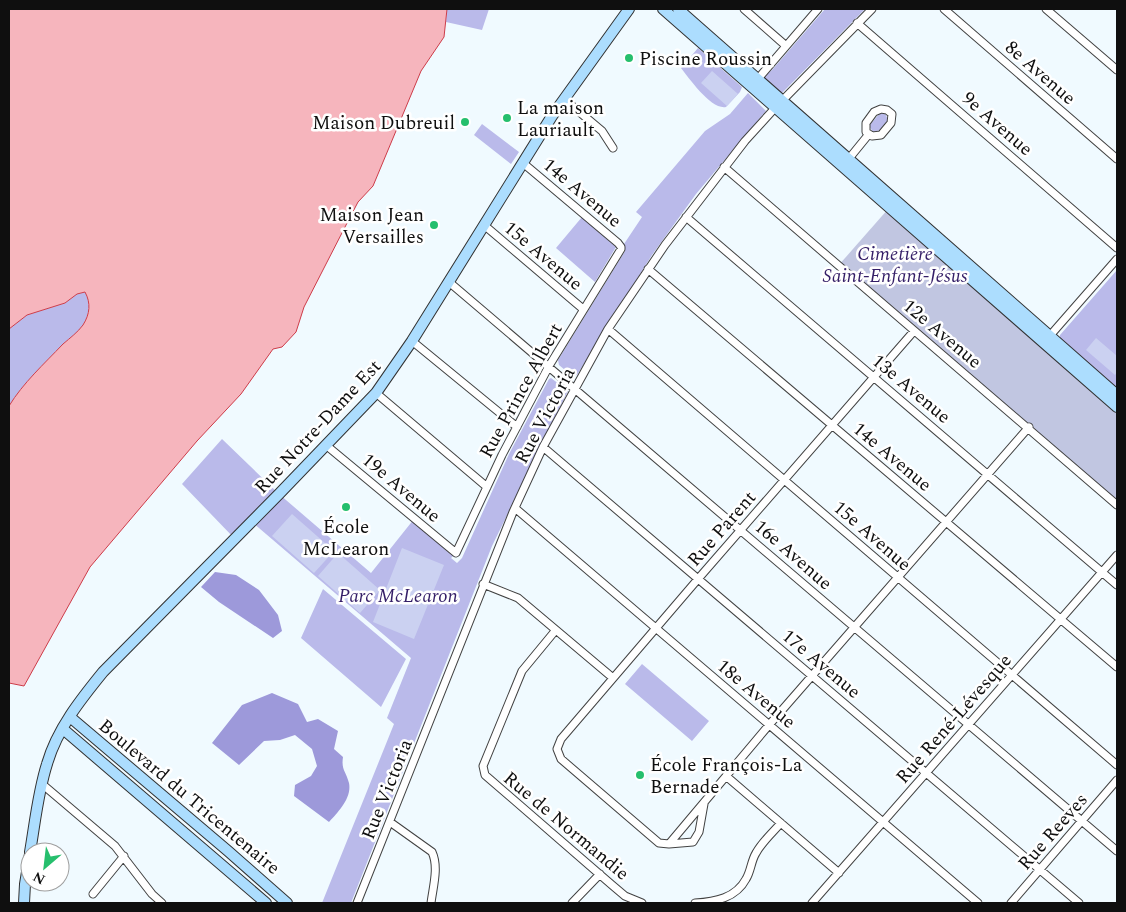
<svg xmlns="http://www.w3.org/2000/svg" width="1126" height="912" viewBox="0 0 1126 912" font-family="Spectral,serif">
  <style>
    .green { fill: #babaea }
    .forest { fill: #9d99da }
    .cemetery { fill: #c1c6e1 }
    .pitch { fill: #cbd1f1 }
    .water { fill: #f6b5bd; stroke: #cd3c49 }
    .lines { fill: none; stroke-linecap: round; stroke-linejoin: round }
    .street-casing { stroke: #424242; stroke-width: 9 }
    .secondary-casing { stroke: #313131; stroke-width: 12 }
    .street { stroke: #fff; stroke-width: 7 }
    .secondary { stroke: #acddfe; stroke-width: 10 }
    .poi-dot { fill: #26bf6d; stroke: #fff; stroke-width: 2 }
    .labels { text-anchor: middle; stroke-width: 5; stroke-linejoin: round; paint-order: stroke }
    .poi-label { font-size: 19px; fill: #0f0f0f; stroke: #fff; text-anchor: start }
    .street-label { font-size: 19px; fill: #0f0f0f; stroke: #fff }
    .park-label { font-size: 19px; font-style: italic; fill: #341e67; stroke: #fff }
  </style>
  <rect width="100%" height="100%" fill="#f0faff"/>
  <path class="green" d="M447,9h42l-7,21 -36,-8z
    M825,9h40l-84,85 -15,-10 -3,-7 9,-7z
    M698,48l44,39 -2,5 -14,15c-15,3 -37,-29 -45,-39z
    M748,93l18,18 -70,83 -44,61 -75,120 -5,1 -13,-11 -1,-5 67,-109 -1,-7 18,-27 -6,-5 69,-81 25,-17z
    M880,113h5l3,7 -8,10 -7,2 -4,-6z
    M482,124l37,28 -8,12 -37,-29z
    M582,217l34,30 -21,35 -39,-34z
    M1117,270v118l-57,-50v-3z
    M85,292c6,11 5,22 -2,33 -5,7 -13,13 -20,19 -19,20 -40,39 -54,62v-77l18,-14 38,-12 12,-9z
    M551,378l17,13 -76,155 -141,357h-29l72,-179 -7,-6 24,-60 -159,-136 -17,17 -53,-55 40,-45 57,55 92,79 43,-54 42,34 -5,5 6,5 5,-5 47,-104 40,-75z
    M323,589l83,70 -25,48 -80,-69z
    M642,664l67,57 -17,20 -67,-57z"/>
  <path class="forest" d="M215,572l21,3 23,15 19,25 4,16 -9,7 -54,-36 -18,-15z
    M272,693l26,11 9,18 11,-3 20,12 -4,18 9,8c-2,13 3,14 6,26 3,15 -11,29 -20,39l-35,-26 1,-11 16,-9 6,-10 -5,-17 -17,-14 -15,5 -16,1 -25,24 -27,-22 30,-38z"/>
  <path class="cemetery" d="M889,208l228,199v98l-279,-239z"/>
  <path class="pitch" d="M712,71l26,23 -11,12 -26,-23z
    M1096,338l21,18v16l-2,3 -29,-25z
    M292,514l42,37 -20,22 -42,-37z
    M402,548l42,17 -30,74 -41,-17z
    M338,553l42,37 -20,23 -42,-37z"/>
  <path class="water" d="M9,9h438l-3,28 -23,34 -48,115 -15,16 -13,25 -41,80 -8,25 -14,15 -9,2 -32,45 -44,47 -107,126 -66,119 -15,-3v-277c14,-23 35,-42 54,-62 7,-6 15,-12 20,-19 7,-11 8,-22 2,-33l-8,2 -12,9 -38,12 -18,14z"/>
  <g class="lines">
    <g class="street-casing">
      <path id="street" d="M744,9l41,36
        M944,9l173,150
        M1046,9l71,61
        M857,23l260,225
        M756,81l62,-72
        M564,99l38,32 11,17
        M881,109l6,1 5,4 -1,9 -10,12 -9,1 -6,-4v-9l8,-11z
        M847,161l22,-27
        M724,167l393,338
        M686,217l431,368
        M484,225l99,84
        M648,269l469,398
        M449,282l668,569
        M608,329l509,436
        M1047,339l70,-80
        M412,341l105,86
        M376,393l111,94
        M327,446l129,107 46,-98 47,-89 72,-117v-2l-3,-4 -95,-80
        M543,447l536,456
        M515,508l463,395
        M483,584l35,14 95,80
        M555,631l-33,40 -39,95 2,9 127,110 13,11 17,7
        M726,776l113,97
        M42,784l73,62 37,48 10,9
        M704,804l-5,28 -6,10 -24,2 100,-119 260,-298
        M390,822l42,30c7,15 1,35 -1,51
        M669,844l-10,-1 -98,-84 -4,-10 4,-10 137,-160 216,-248
        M93,894l31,-38
        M357,903l156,-391 30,-65 65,-118 57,-84 80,-104 30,-33 97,-99
        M572,903l28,-29
        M695,903c20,-1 41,-5 51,-24 5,-8 5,-18 10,-26 6,-11 16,-20 25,-30
        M812,903l305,-348
        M1011,903l106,-123"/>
    </g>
    <g class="secondary-casing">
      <path id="secondary" d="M663,9l454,398
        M678,9l439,386
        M70,717l158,134 59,52
        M63,729l203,174
        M30,852c5,-29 8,-60 17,-88 10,-35 34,-65 56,-92l176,-178 97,-101 36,-52 140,-225 77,-107
        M24,903l1,-19 5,-30"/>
    </g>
    <use href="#street" class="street"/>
    <use href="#secondary" class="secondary"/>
  </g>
  <g class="poi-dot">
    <circle cx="629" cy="58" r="5"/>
    <circle cx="507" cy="118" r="5"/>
    <circle cx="465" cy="122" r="5"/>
    <circle cx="434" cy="225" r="5"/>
    <circle cx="346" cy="507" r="5"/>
    <circle cx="640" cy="775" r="5"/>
  </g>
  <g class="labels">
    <g class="poi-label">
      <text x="639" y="65">Piscine Roussin</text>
      <text x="517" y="114">La maison<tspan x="517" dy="22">Lauriault</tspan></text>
      <text x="455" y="129" text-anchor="end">Maison Dubreuil</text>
      <text x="424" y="221" text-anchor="end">Maison Jean<tspan x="424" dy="22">Versailles</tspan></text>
      <text x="346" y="533" text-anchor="middle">École<tspan x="346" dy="22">McLearon</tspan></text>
      <text x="650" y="771">École François-La<tspan x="650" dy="22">Bernade</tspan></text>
    </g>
    <g class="street-label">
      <text transform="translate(1041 72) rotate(41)" y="7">8e Avenue</text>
      <text transform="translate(998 123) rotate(41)" y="7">9e Avenue</text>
      <text transform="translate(583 192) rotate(40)" y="7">14e Avenue</text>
      <text transform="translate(544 255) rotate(40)" y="7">15e Avenue</text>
      <text transform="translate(943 333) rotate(40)" y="7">12e Avenue</text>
      <text transform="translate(912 388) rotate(40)" y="7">13e Avenue</text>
      <text transform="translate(520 390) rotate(-61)" y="7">Rue Prince Albert</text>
      <text transform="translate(544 415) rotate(-62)" y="7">Rue Victoria</text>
      <text transform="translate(317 426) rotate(-47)" y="7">Rue Notre-Dame Est</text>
      <text transform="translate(893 456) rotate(40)" y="7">14e Avenue</text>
      <text transform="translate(402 487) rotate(40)" y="7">19e Avenue</text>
      <text transform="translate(721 528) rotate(-49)" y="7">Rue Parent</text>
      <text transform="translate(873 535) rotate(41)" y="7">15e Avenue</text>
      <text transform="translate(794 554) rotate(41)" y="7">16e Avenue</text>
      <text transform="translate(822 663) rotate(40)" y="7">17e Avenue</text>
      <text transform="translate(757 693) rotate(40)" y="7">18e Avenue</text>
      <text transform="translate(953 718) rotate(-49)" y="7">Rue René-Lévesque</text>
      <text transform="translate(386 789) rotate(-68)" y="7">Rue Victoria</text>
      <text transform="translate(190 796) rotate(40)" y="7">Boulevard du Tricentenaire</text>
      <text transform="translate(567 825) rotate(40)" y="7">Rue de Normandie</text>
      <text transform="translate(1052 831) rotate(-49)" y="7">Rue Reeves</text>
    </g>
    <g class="park-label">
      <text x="895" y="260">Cimetière<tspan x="895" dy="22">Saint-Enfant-Jésus</tspan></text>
      <text x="398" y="602">Parc McLearon</text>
    </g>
  </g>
  <rect width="1126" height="912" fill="none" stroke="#0f0f0f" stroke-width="20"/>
  <g transform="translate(45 867) rotate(208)"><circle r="24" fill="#ffffff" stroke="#9f9f9f"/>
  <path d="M0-4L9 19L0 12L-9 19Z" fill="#26bf6d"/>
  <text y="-8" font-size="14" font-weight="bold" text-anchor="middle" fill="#0f0f0f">N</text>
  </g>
</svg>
